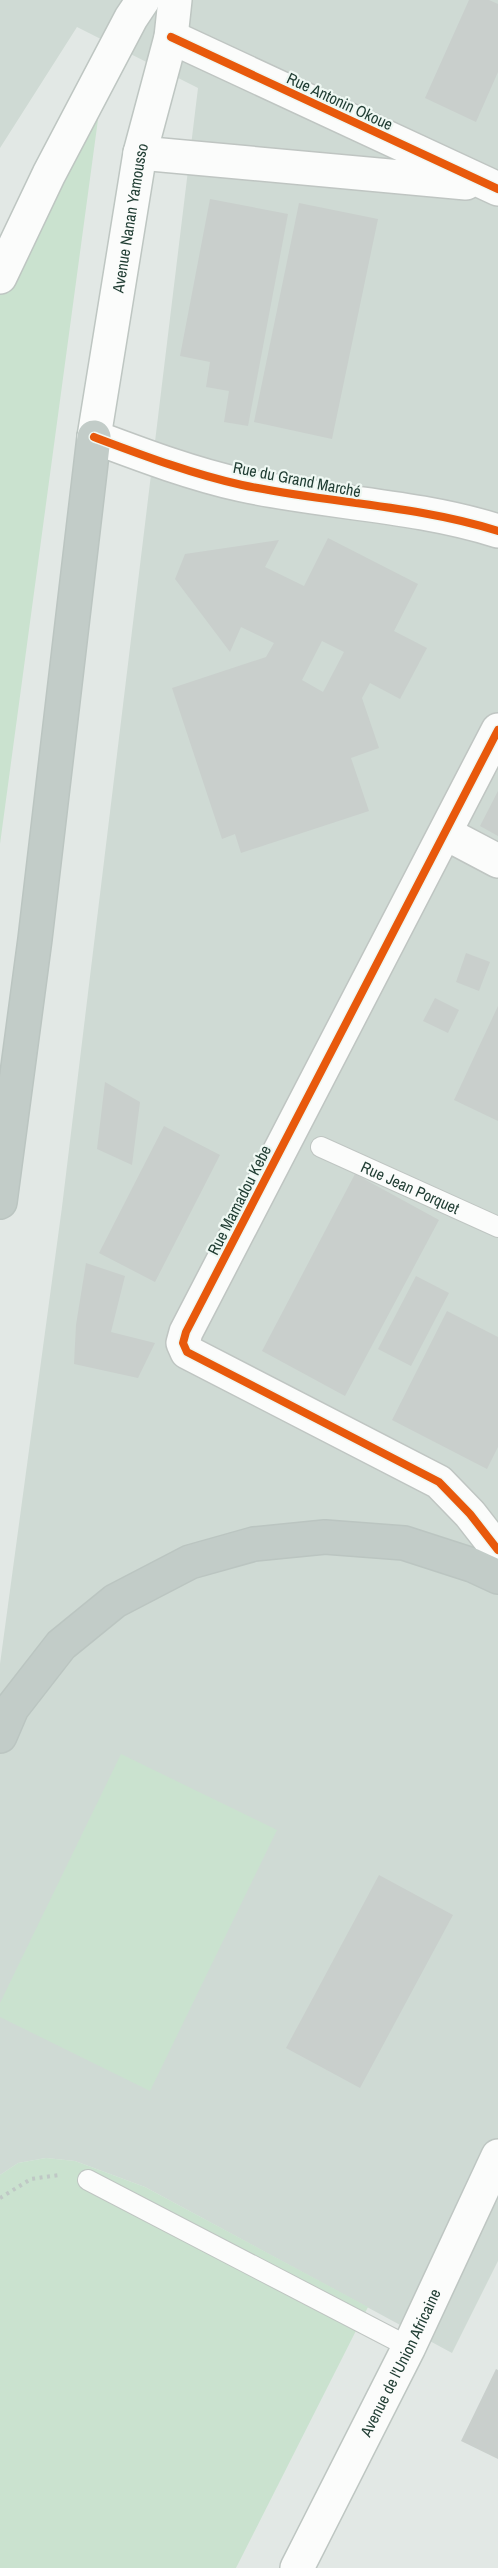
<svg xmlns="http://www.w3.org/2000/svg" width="498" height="2568" viewBox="0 0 498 2568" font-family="'Archivo Narrow',sans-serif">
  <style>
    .built { fill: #cfdad4 }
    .green { fill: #cae2cf }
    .building { fill: #c9cfcc; fill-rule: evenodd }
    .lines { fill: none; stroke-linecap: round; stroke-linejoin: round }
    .service-casing { stroke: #bfc5c2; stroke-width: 22 }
    .minor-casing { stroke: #bfc5c2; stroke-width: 36 }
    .secondary-casing { stroke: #bec6c2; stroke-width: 36 }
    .trunk-casing { stroke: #bbc5c1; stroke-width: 36 }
    .path { stroke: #bfc8c5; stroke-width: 4; stroke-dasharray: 3 4.5; stroke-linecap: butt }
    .service { stroke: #fbfcfb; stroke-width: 20 }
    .minor { stroke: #fbfcfb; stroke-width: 33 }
    .secondary { stroke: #fbfcfb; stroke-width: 33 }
    .trunk { stroke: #c2ccc8; stroke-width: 33 }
    .cycleway-casing { stroke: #eff8f3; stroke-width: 11 }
    .cycleway { stroke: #e8590c; stroke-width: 8 }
    .labels { text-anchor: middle; stroke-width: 4.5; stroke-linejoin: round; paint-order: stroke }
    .street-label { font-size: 16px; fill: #1f3c32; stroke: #eff8f3 }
  </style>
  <rect width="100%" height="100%" fill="#e2e8e5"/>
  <path class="built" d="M0,0h498v2261l-46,92 -307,-166 -70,-26 -29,-3 -28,5 -18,12v-511l62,-457 136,-1119 -121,-61 -77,121z"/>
  <path class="green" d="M99,112l-99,732v-553z
    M121,1754l156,76 -127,261 -150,-74v-14z
    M46,2158l29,3 70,26 223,120 -132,261h-236v-393l18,-12z"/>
  <path class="building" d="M469,0h20l9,4v68l-22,50 -51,-24z
    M210,199l78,15 -40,212 -24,-4 5,-31 -23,-4 4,-25 -30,-6z
    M299,203l79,16 -46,220 -78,-17z
    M328,538l90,46 -24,47 33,17 -27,51 -30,-16 -8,15 17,50 -28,10 18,53 -128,42 -6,-19 -13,5 -50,-151 94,-31 8,-14 -33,-16 -11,25 -55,-73 10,-25 94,-14 -14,27 39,19zM322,641l22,11 -21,40 -21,-12z
    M498,791v45l-18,-10z
    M466,953l24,9 -11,29 -23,-9z
    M435,998l24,12 -11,23 -25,-12z
    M498,1006v115l-44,-21z
    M105,1082l35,20 -8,63 -35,-16z
    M164,1126l56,29 -65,127 -56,-29z
    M355,1174l84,46 -94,176 -83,-45z
    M86,1263l39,13 -14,56 44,11 -17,35 -64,-14 2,-39z
    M416,1276l33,17 -38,73 -33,-17z
    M447,1311l51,26v110l-11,22 -95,-49z
    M379,1875l74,40 -93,173 -74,-40z
    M496,2369l2,1v89l-37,-18z"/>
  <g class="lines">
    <g class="service-casing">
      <g id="service">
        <path id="s1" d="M321,1147l177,80"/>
        <path d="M88,2180l321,167"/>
      </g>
    </g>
    <g class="minor-casing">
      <path id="minor" d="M171,37l327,152
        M140,153l326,30
        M94,437c48,18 98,37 148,48 84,18 174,20 256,46
        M498,730l-312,602 -3,11 4,9 252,130 31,32 28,36
        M445,833l53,28"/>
    </g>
    <g class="secondary-casing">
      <g id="secondary">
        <path d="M0,277l49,-103 82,-156 12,-18"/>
        <path id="s2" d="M94,437l46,-284 31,-116 4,-37"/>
        <path id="s3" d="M297,2568l112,-221 89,-191"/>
      </g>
    </g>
    <g class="trunk-casing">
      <path id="trunk" d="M0,1202l35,-263 59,-502
        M0,1736l12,-28 49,-63 54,-44 75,-39 64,-18 71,-7 79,6 68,22 26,12"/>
    </g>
    <path class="path" d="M0,2198l31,-19 28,-4"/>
    <use href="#service" class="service"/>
    <use href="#minor" class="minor"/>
    <use href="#secondary" class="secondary"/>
    <use href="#trunk" class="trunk"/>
    <g class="cycleway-casing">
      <path id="cycleway" d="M171,37l327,152
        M94,437c48,18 98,37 148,48 84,18 174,20 256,46
        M498,730l-312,602 -3,11 4,9 252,130 31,32 28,36"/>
    </g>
    <use href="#cycleway" class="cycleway"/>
  </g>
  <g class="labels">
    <g class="street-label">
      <text transform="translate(340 101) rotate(25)" y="6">Rue Antonin Okoue</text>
      <text dy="6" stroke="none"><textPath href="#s2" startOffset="222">Avenue Nanan Yamousso</textPath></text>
      <text transform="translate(297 479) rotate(11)" y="6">Rue du Grand Marché</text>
      <text dy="6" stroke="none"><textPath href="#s1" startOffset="98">Rue Jean Porquet</textPath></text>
      <text transform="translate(239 1200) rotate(-63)" y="6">Rue Mamadou Kebe</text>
      <text dy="6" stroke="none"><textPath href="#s3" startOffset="230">Avenue de l'Union Africaine</textPath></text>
    </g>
  </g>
</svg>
